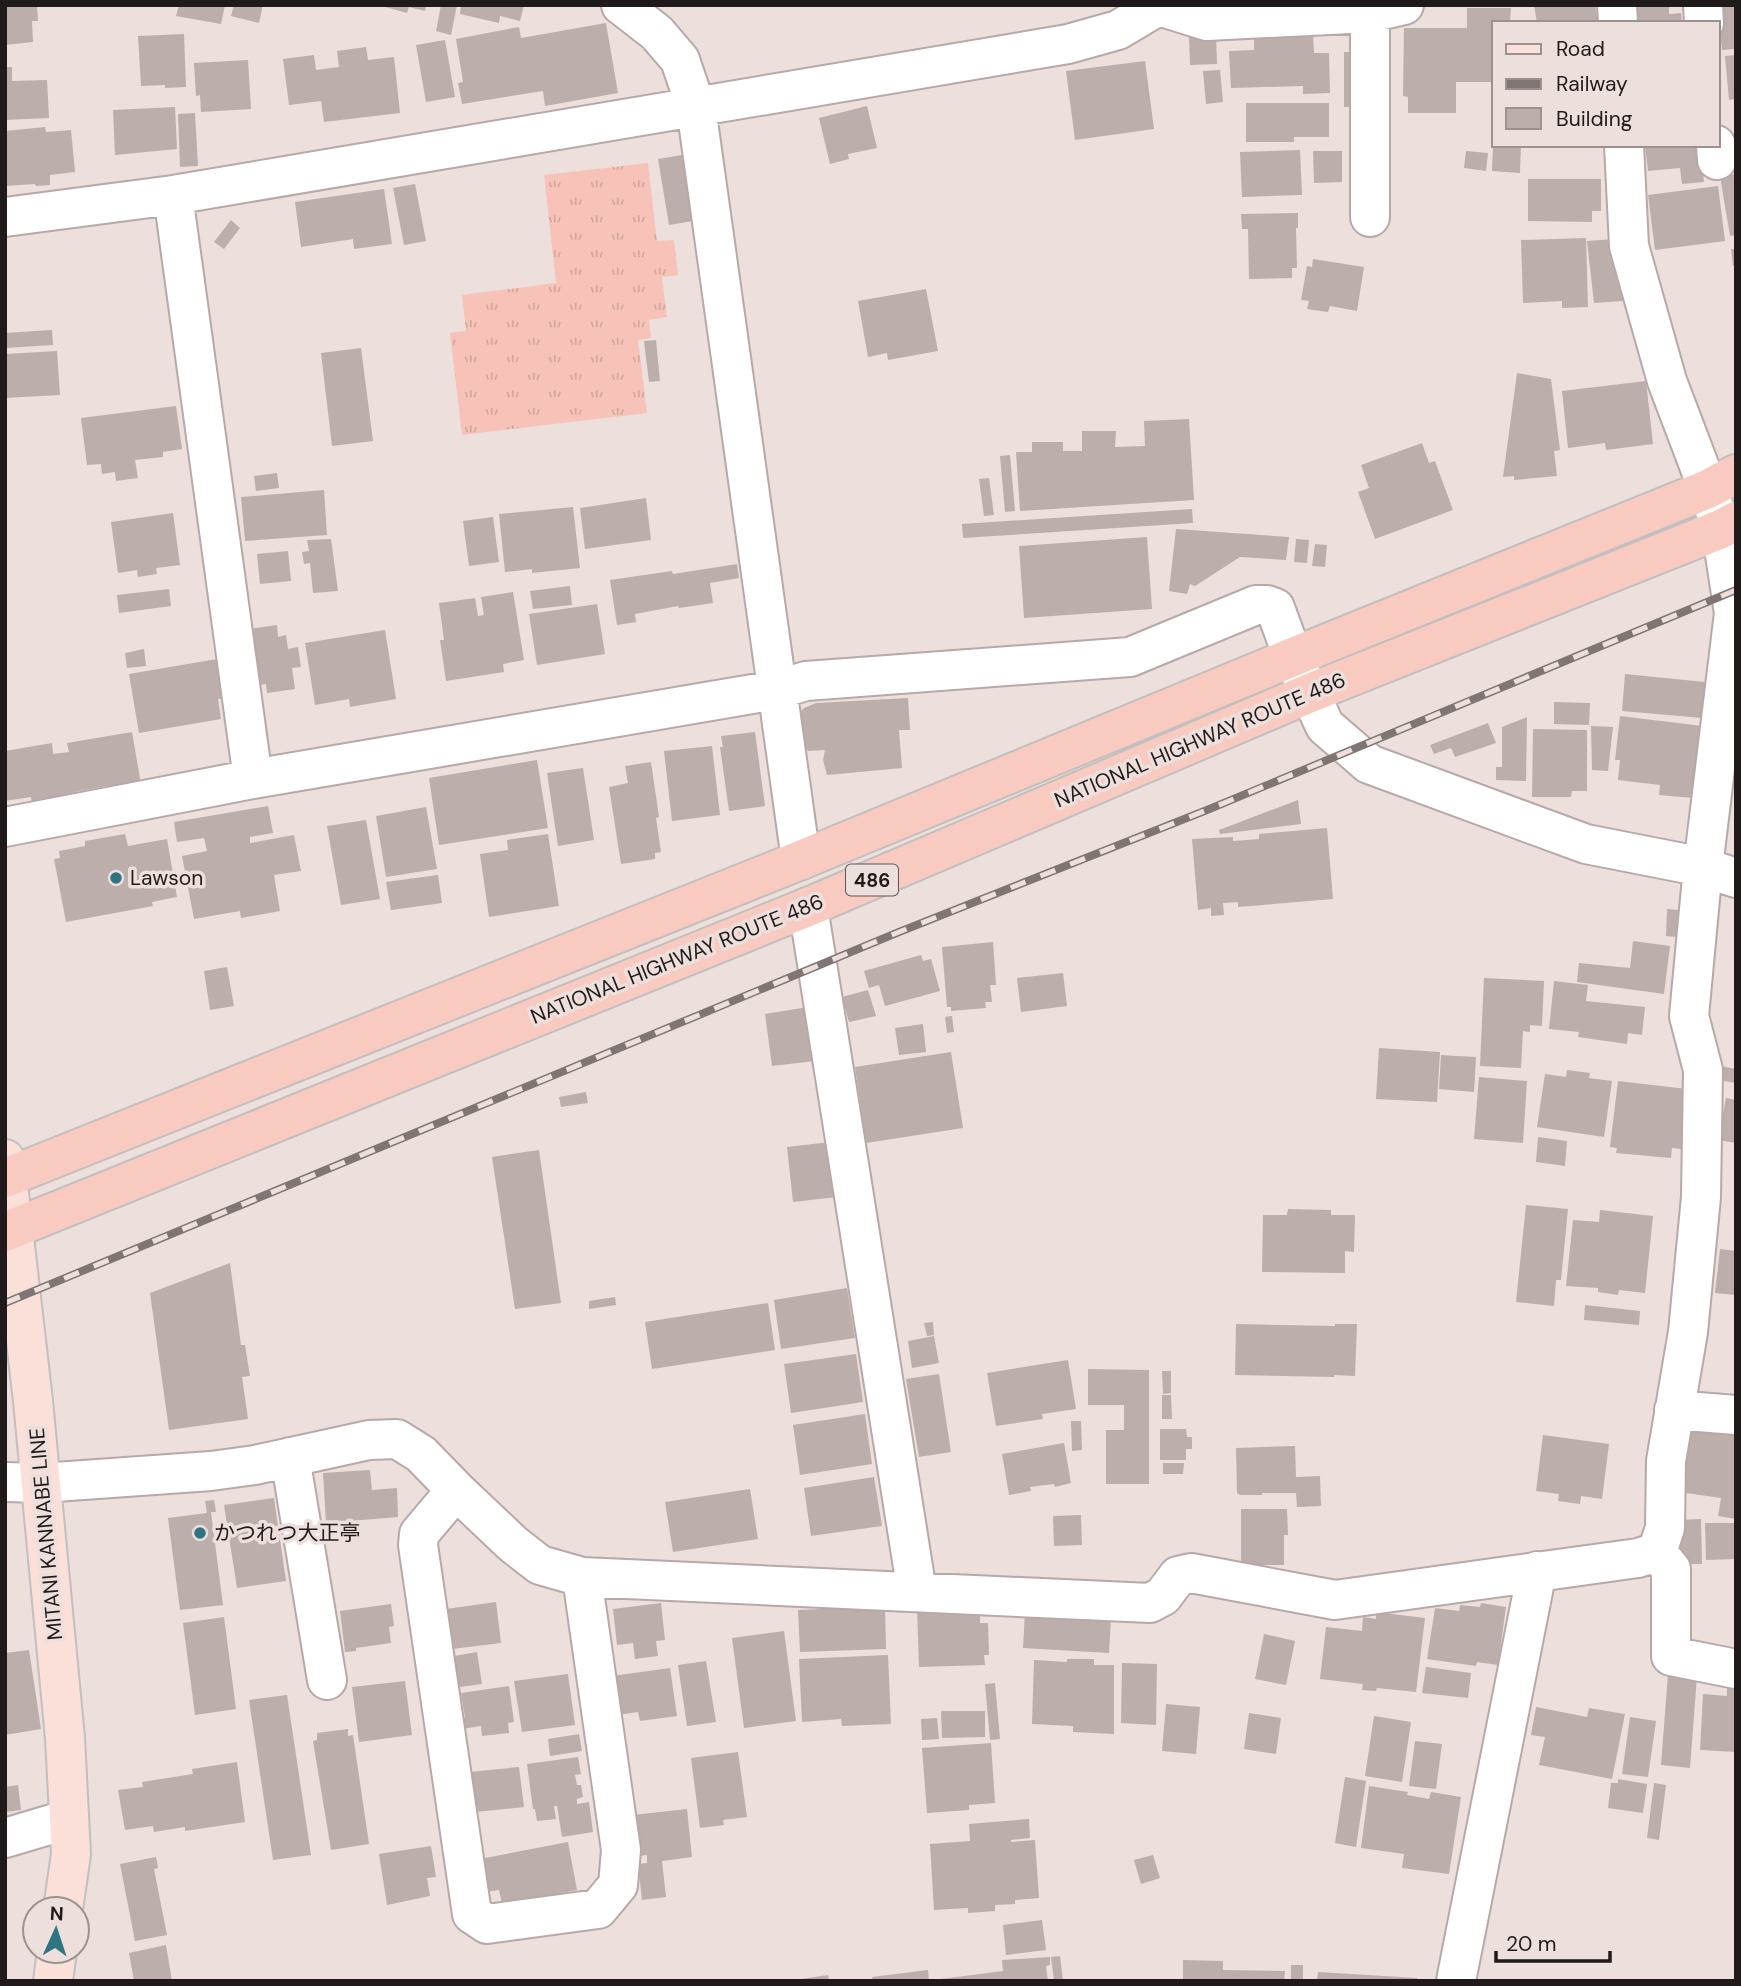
<svg xmlns="http://www.w3.org/2000/svg" width="1741" height="1986" viewBox="0 0 1741 1986" font-family="'DM Sans','Noto Sans JP',sans-serif">
  <style>
    .grass { fill: url(#grass-tufts) }
    .building { fill: #bbaeab }
    .lines { fill: none; stroke-linecap: round; stroke-linejoin: round }
    .minor-casing { stroke: #b6a9a6; stroke-width: 42 }
    .major-casing { stroke: #c1bfbf; stroke-width: 42 }
    .highway-casing { stroke: #c1bfbf; stroke-width: 42 }
    .minor { stroke: #fff; stroke-width: 38 }
    .major { stroke: #fbdfd9; stroke-width: 38 }
    .highway { stroke: #f8cac0; stroke-width: 38 }
    .rail-casing { stroke: #7f7674; stroke-width: 8 }
    .rail { stroke: #eddfdc; stroke-width: 5; stroke-dasharray: 16; stroke-linecap: butt }
    .poi-dot { fill: #2e7481; stroke: #eddfdc; stroke-width: 2.5 }
    .labels { text-anchor: middle; stroke-width: 7; stroke-linejoin: round; paint-order: stroke }
    .shield { fill: #eddfdc; stroke: #5e5654; stroke-width: 2 }
    .shield-label { font-size: 19px; font-weight: bold; fill: #201b1a }
    .street-label { font-size: 21px; fill: #201b1a; stroke: #eddfdc }
    .poi-label { font-size: 21px; fill: #201b1a; stroke: #eddfdc; text-anchor: start }
  </style>
  <defs>
    <pattern id="grass-tufts" width="24" height="20" patternUnits="userSpaceOnUse" patternTransform="scale(1.75)"><rect width="24" height="20" fill="#f7c3b8"/><path d="M3 7l-1-3M5 7V3M7 7l1-3M15 17l-1-3M17 17v-4M19 17l1-3" fill="none" stroke="#d3a79e"/></pattern>
  </defs>
  <rect width="100%" height="100%" fill="#eddfdc"/>
  <path class="grass" d="M648,163l9,78 17,-1 4,35 -16,2 5,40 -18,3 2,18 -13,2 9,73 -185,22 -12,-102 16,-2 -4,-36 94,-12 -12,-108z"/>
  <path class="building" d="M5,5h32l1,16h-6l1,21 -28,3z
    M179,5h46l-4,19 -45,-8z
    M234,5h29l-4,18 -28,-7z
    M378,5h48l-1,6 -16,-4 -2,6z
    M441,5h16l-6,30 -15,-4z
    M461,5h63l-4,16 -20,-5 -1,7 -39,-9z
    M1534,5h61l3,18h-61z
    M1635,5h34v9l12,-1 1,10h-46z
    M1721,5h15v44l-14,1 -3,-30z
    M1467,8h44l-1,15h-16v59h-38v31h-48v-16l-5,-1 1,-68h63z
    M606,23l12,70 -73,13 -2,-15 -81,13 -4,-21 5,-1 -7,-43 63,-12 2,11z
    M184,34l2,53 -21,1v-3l-24,1 -3,-50z
    M1313,34l1,19h15l1,40 -27,1v-8l-72,2 -2,-37 25,-1v-14z
    M1189,35h27l1,29 -27,1z
    M445,40l10,57 -29,5 -10,-57z
    M366,47l2,13 26,-3 6,56 -76,9 -3,-21 -32,4 -6,-46 31,-4 2,15 23,-3 -2,-16z
    M1344,52h15v55h-15z
    M1736,55v44l-7,1 -4,-44z
    M248,60l3,49 -50,3 -1,-17 -4,1 -2,-33z
    M1145,61l9,68 -79,11 -9,-69z
    M5,67h7v14l35,-1 2,38 -44,2z
    M1220,70l3,32 -17,2 -3,-33z
    M1246,103h83v34h-35v5h-48z
    M867,106l10,42 -29,6 1,5 -19,5 -11,-46z
    M175,107l2,42 -62,6 -2,-45z
    M195,113l3,53 -18,1 -2,-53z
    M45,127l1,5 25,-2 4,42 -25,3v10l-14,1 -1,-2 -30,2v-55z
    M1493,145h28l-1,28 -28,-2z
    M1645,145h55l4,37 -22,2 -2,-16 -32,3z
    M1300,150l2,45 -60,2 -2,-45z
    M1313,151h29v31l-28,1z
    M1466,151l22,2 -2,18 -22,-3z
    M682,155l11,66 -24,4 -11,-66z
    M1736,174v61l-6,1 -10,-60z
    M1528,179h73v32h-9v11l-64,-1z
    M415,184l11,57 -22,4 -11,-57z
    M1718,186l7,55 -70,9 -7,-55z
    M384,189l8,55 -38,5 -1,-10 -52,8 -6,-45z
    M1298,213v15h-2l1,40h-5v10l-43,1 -1,-50h-6l-1,-15z
    M231,220l9,8 -16,21 -10,-7z
    M1586,238l2,69 -26,1v-7l-39,2 -2,-63z
    M1616,239l7,62 -29,2 -7,-62z
    M1731,249h5v16l-3,1z
    M1313,259l51,8 -7,44 -27,-5 -2,6 -21,-3 2,-8 -8,-1 6,-34 5,1z
    M926,289l12,62 -50,9 -1,-7 -19,4 -10,-56z
    M52,330l1,15 -48,3v-15z
    M656,340l4,41 -11,1 -5,-41z
    M361,348l12,93 -41,5 -11,-93z
    M57,351l3,44 -55,3v-44z
    M1517,373l34,6 9,71 -6,1 3,25 -43,4v-4l-11,1z
    M1646,381l7,63 -47,6 -1,-7 -37,5 -6,-57z
    M176,406l6,43 -19,3v5l-28,3 3,18 -22,3 -1,-9 -13,2 -1,-10 -14,1 -6,-47z
    M1189,419l5,81 -174,11 -4,-59h16v-10h31v9h19v-20h34l-1,16 30,-1 -1,-25z
    M1422,443l7,20 6,-2 18,49 -78,29 -17,-47 11,-4 -8,-23z
    M1010,455l5,56 -10,1 -5,-56z
    M277,473l2,15 -23,3 -2,-15z
    M989,478l5,37 -10,1 -5,-37z
    M324,490l3,45 -82,6 -4,-44z
    M646,498l5,42 -66,9 -5,-41z
    M573,507l7,61 -48,5v-4l-27,3 -6,-58z
    M1192,509l1,14 -230,15 -1,-14z
    M173,513l7,52 -24,3 1,6 -19,3 -1,-7 -19,3 -7,-51z
    M493,517l6,45 -30,4 -6,-45z
    M1176,529l113,8 -3,23 -46,-3 -45,29 -5,-2 -3,10 -18,-3z
    M1147,537l5,72 -128,9 -5,-72z
    M331,539l7,52 -25,2 -3,-30 -6,1 -2,-12 7,-1 -2,-11z
    M1296,539l13,1 -2,23 -13,-1z
    M1315,544l12,1 -2,22 -13,-1z
    M288,551l3,30 -31,3 -3,-30z
    M737,564l2,14 -29,5 3,20 -34,5 -1,-2 -43,8 1,8 -19,3 -7,-45 62,-9 1,3z
    M570,586l2,19 -39,4 -3,-18z
    M169,589l2,17 -52,7 -2,-18z
    M513,592l11,68 -21,4 1,8 -58,9 -6,-41h4l-5,-37 36,-5 3,18 6,-1 -3,-18z
    M597,604l8,50 -68,11 -8,-51z
    M277,625l1,12 8,-2 2,14 10,-2 3,20 -9,1 3,21 -28,4 -1,-9 -11,2 -7,-57z
    M385,630l11,69 -46,8 -1,-8 -34,6 -10,-62z
    M144,649l2,17 -19,2 -2,-15z
    M217,659l7,39 -6,1 3,20 -82,14 -10,-59z
    M1625,674l80,8 -3,36 -80,-7z
    M908,698l2,32h-11l3,38 -75,7 -4,-15 2,-10 -17,1 -11,-16 1,-21 6,-6 12,-5z
    M1554,702l36,1 -1,22 -35,-1z
    M1620,716l82,10 -9,72 -34,-3 1,-10 -42,-5 2,-20h-5z
    M1527,717l-1,64 -30,-1v-13h6v-40z
    M1488,723l8,20 -41,14 -4,-9 -17,6 -4,-9z
    M1591,726l22,1 -5,44 -16,-1z
    M1533,729l54,1v61h-15l-1,6h-39z
    M132,732l9,52 -34,6 -1,-4 -31,6 1,5 -15,3 -1,-4 -5,1 1,2 -24,4 -1,-6 -26,4v-50l47,-8 1,11 16,-2 -2,-9z
    M755,732l10,74 -36,5 -9,-64h3l-2,-11z
    M712,746l8,69 -48,6 -8,-70z
    M537,760l11,68 -109,17 -10,-67z
    M651,762l8,55 -3,1 5,34 -6,1v6l-34,5 -12,-77 19,-4 -3,-17z
    M583,768l11,72 -36,6 -11,-73z
    M1298,800l3,24 -81,10 -1,-4z
    M268,806l5,27 -23,4v6l44,-8 7,36 -27,4 6,36 -39,7 -1,-7 -46,8 -12,-63 25,-5 -3,-13 -27,4 -3,-20z
    M426,807l11,62 -51,8 -10,-61z
    M366,820l14,79 -39,6 -14,-79z
    M1327,828l6,71 -95,8v-5l-15,1 1,12 -13,1v-8l-13,2 -6,-71 41,-2v4l26,-2v-5z
    M125,834l3,12 39,-7 10,58 -25,5 1,4 -87,16 -12,-63 6,-1 -1,-7 26,-5v-5z
    M548,834l11,72 -70,11 -9,-63 28,-4 -1,-10z
    M438,875l4,28 -51,7 -5,-28z
    M1667,909l11,1 -1,27 -11,-1z
    M1633,941l37,5 -6,48 -87,-12 2,-19 51,5z
    M993,942l3,43h-6l2,17h-7l1,6 -35,3v-4h-4l-5,-60z
    M921,955l2,6 8,-2 9,32 -55,15 -6,-21 -10,3 -5,-17z
    M227,967l7,39 -24,4 -6,-39z
    M1063,973l4,33 -46,6 -4,-34z
    M1484,978l60,3 -2,45 -12,-1v7l-7,-1 -2,37 -41,-2z
    M1554,981l34,4 -2,16 59,6 -3,28 -14,-2 -1,11 -49,-7 1,-5 -30,-3z
    M868,990l8,26 -27,6 -7,-25z
    M808,1007l7,54 -43,5 -7,-52z
    M952,1016l2,16 -7,1 -2,-16z
    M923,1024l3,28 -27,3 -4,-27z
    M1379,1048l61,4 -3,50 -61,-3z
    M951,1052l12,76 -97,15 -11,-76z
    M1441,1055l35,2 -2,35 -35,-3z
    M1720,1066l16,3v14l-18,-3z
    M1567,1070l23,3 -1,5 23,3 -8,56 -67,-10 8,-53 21,3z
    M1479,1077l48,4 -4,62 -49,-4z
    M1618,1081l69,8 -6,60 -9,-1 -1,10 -55,-5 1,-5 -7,-1z
    M586,1092l2,11 -27,4 -2,-10z
    M1726,1098l10,2v43l-18,-3z
    M1538,1137l29,4 -2,25 -29,-4z
    M830,1142l7,55 -44,5 -6,-55z
    M539,1150l22,153 -46,6 -23,-152z
    M1526,1205l42,4 -7,71h-5l-2,26 -38,-4z
    M1288,1209l43,1v5h24l-1,37 -9,-1v22l-83,-1 1,-57h24z
    M1600,1210l53,6 -8,77 -26,-3 -1,5 -20,-3v-4l-32,-2 7,-66 26,2z
    M1720,1249l16,2v44l-21,-2z
    M230,1263l11,82h4l5,31 -8,1 6,42 -79,11 -19,-137z
    M847,1288l8,50 -74,11 -7,-49z
    M615,1297l1,8 -27,4v-8z
    M768,1303l7,47 -123,19 -7,-47z
    M1585,1305l55,6 -1,14 -55,-5z
    M933,1322l1,13 -7,1 -3,-13z
    M1236,1324l99,2v-2h22l-2,52 -21,-1v2l-99,-2z
    M934,1336l5,27 -27,5 -4,-27z
    M856,1354l7,48 -72,11 -7,-49z
    M1068,1360l8,49 -34,5 1,5 -47,7 -9,-53z
    M1088,1369l61,1v114h-43v-54h18v-25h-36z
    M1162,1371h9v22l-8,1z
    M939,1374l12,78 -32,5 -13,-78z
    M1162,1395h9l1,24h-10z
    M865,1414l7,50 -72,11 -7,-50z
    M1691,1419l45,7v93l-18,-3 3,-18 -42,-6z
    M1071,1421h10l1,29 -10,1z
    M1160,1429h26l1,8h5v12h-6v11h-26z
    M1543,1435l66,9 -7,55 -21,-3 -1,8 -22,-3 1,-7 -23,-3z
    M1064,1443l7,40 -16,4 -1,-3 -24,3 1,4 -22,4 -7,-41z
    M1295,1446l1,31 24,-1 1,30 -24,1 -1,-14h-34v2h-22l-3,-2 -1,-45z
    M1163,1463h21l-1,11h-20z
    M370,1470l2,20 25,-2 1,29 -72,6 -3,-50z
    M874,1477l8,49 -71,10 -7,-48z
    M750,1489l8,50 -85,13 -8,-50z
    M274,1498l12,83 -49,7 -13,-83z
    M214,1500l2,12h-5l12,93 -43,5 -12,-92 39,-5 -2,-12z
    M1241,1509h46l1,26h-4v30h-43z
    M1081,1515l1,30 -28,1 -1,-30z
    M1701,1519l1,45h-23l-2,-44z
    M1705,1523h31v36l-30,1z
    M496,1602l5,41 -49,6 -6,-40z
    M661,1603l4,37 -9,1 2,15 -23,3 -2,-16 -16,2 -4,-36z
    M1481,1603l25,4 -8,58 -21,-3 -1,4 -49,-7 8,-51 24,3 1,-6 20,2z
    M391,1604l3,22 -5,1 2,16 -35,5v3l-11,1 -5,-41z
    M885,1606l1,43 -86,3 -2,-42z
    M917,1609h34l1,5 28,-1v10h8l1,32h-5l1,10 -66,2z
    M1025,1612l86,6 -2,35 -86,-5z
    M1376,1612l49,6 -9,74 -39,-4 -1,3 -14,-1 1,-6 -43,-5 6,-52 36,4 1,-14 13,2z
    M224,1617l12,92 -41,6 -12,-92z
    M784,1631l12,90 -52,7 -12,-90z
    M1264,1634l31,7 -9,44 -31,-6z
    M29,1650l12,79 -36,6v-82z
    M477,1652l5,32 -29,4 -5,-31z
    M888,1655l3,69 -49,2 -1,-7 -39,3 -3,-63z
    M1067,1659h27v6h20v69l-41,-2v-6l-41,-2 2,-64 33,2z
    M706,1661l10,61 -29,4 -9,-61z
    M1122,1663l35,1 -1,61 -35,-2z
    M1426,1667l45,6 -3,25 -46,-5z
    M670,1668l7,48 -37,5 -2,-9 -21,3 -5,-39z
    M568,1674l7,51 -53,7 -8,-51z
    M1668,1674l29,2 -7,92 -29,-3z
    M405,1681l7,54 -53,7 -7,-55z
    M995,1683l5,56 -10,1 -5,-56z
    M509,1686l5,36 -6,1 1,10 -27,3 -1,-10 -19,3 -1,-11h4l-4,-25z
    M1727,1687l9,1v64l-36,-2 3,-56 24,2z
    M287,1695l24,160 -38,5 -24,-160z
    M1166,1704l34,3 -4,47 -34,-3z
    M1536,1707l51,10 2,-9 36,6 -13,65 -73,-14 6,-28 -14,-2z
    M941,1711h44v26l-43,1z
    M1249,1713l32,5 -5,36 -32,-5z
    M1374,1716l37,6 -9,60 -37,-6z
    M1630,1717l26,4 -8,56 -26,-3z
    M937,1718l2,21 -17,1 -1,-21z
    M348,1729v7l5,-1 16,109 -38,6 -18,-109 4,-1v-7z
    M579,1734l3,17 -32,5 -2,-17z
    M1415,1741l27,3 -6,45 -27,-3z
    M991,1743l4,60 -26,2v5l-42,3 -5,-65z
    M738,1752l9,65 -24,3 1,5 -24,3 -9,-70z
    M578,1757l3,17 -6,1 2,10h4l2,12 -6,2v5l12,-2 4,30 -31,5 -5,-31h-3l2,13 -19,2 -2,-12h-2l-6,-45z
    M237,1762l8,60 -60,9v-4l-31,5 -1,-6 -28,4 -7,-40 25,-3 -1,-5 51,-8 -1,-5z
    M519,1767l5,40 -49,5 -5,-40z
    M1345,1777l21,4 -10,66 -21,-4z
    M1618,1779l29,5 -4,29 -35,-5 3,-25h7z
    M1654,1783l12,2 -7,55 -12,-2z
    M18,1785l3,25 -16,2v-25z
    M1369,1786l39,6 -1,3 22,4 2,-7 30,5 -12,77 -47,-6 2,-14 -43,-6z
    M687,1809l5,48 -30,4 4,36 -24,3 -4,-36 9,-1v-8l-9,1 -5,-41z
    M1029,1819l1,19 -19,2v2l24,-2 4,58 -24,2v4l-20,1v6l-27,2v-5l-34,2 -4,-66 40,-3 -1,-17z
    M568,1842l9,48 -75,14 -3,-14 -13,2 -6,-33z
    M431,1846l5,31 -9,1 3,18 -43,9 -8,-51z
    M1153,1855l7,23 -19,6 -7,-24z
    M156,1857l2,11 -4,1 13,66 -32,6 -15,-77z
    M1042,1920l4,30 -40,5 -3,-30z
    M166,1945l6,36h-38l-5,-28z
    M1060,1956l3,25h-9l-3,-24z
    M1050,1957v8l-4,1 2,15h-107v-2l62,-8 -1,-11z
    M1183,1960l40,1v9l62,1 -1,10h-101z
    M1291,1965h12v16h-12z
    M928,1970l1,11h-56l-1,-4z
    M1318,1972l99,6v3h-100z
    M828,1975l1,6h-28v-2z"/>
  <g class="lines">
    <g class="minor-casing">
      <path id="minor" d="M621,5l36,28 23,27 16,47 105,753
        M1617,5l1,18
        M1703,5l1,18
        M1159,6l48,15 163,-8 34,-8
        M1716,145l1,15
        M173,195l80,584
        M5,217l168,-22 895,-151 50,-14 42,-25
        M1370,217v-204
        M5,827l248,-48 523,-89 30,-9 324,-24 126,-52h11l8,3 18,49 32,69 44,38 217,80 117,23 33,11
        M808,907l109,685
        M1674,1410l62,5
        M290,1457l37,223
        M5,1482l36,1 170,-12 44,-6 114,-25 28,-1 24,15 35,36 57,54 27,21 42,12 568,26 13,-7 15,-20 13,-3 144,27 303,-42 19,-6 8,-24 1,-67 22,-129 13,-135 2,-127 -14,-54 14,-149 31,-254 -13,-84 -13,-40 -41,-108 -38,-135 -5,-101
        M456,1490l-37,44 -1,11 54,369 15,10 111,-15 20,-24 3,-35 -39,-273
        M1657,1552l14,17v87l65,13
        M5,1838l64,-19
        M1456,1981l81,-410"/>
    </g>
    <g class="major-casing">
      <path id="major" d="M5,1159l28,242 32,337 6,116 -8,55
        M53,1981l4,-30"/>
    </g>
    <g class="highway-casing">
      <path id="highway" d="M5,1178l796,-318 492,-203 415,-168 28,-15
        M5,1232l803,-325 502,-214 411,-164 15,-8"/>
    </g>
    <use href="#minor" class="minor"/>
    <use href="#major" class="major"/>
    <use href="#highway" class="highway"/>
    <g class="rail-casing">
      <path id="rail" d="M5,1303l894,-371 308,-122 529,-220"/>
    </g>
    <use href="#rail" class="rail"/>
  </g>
  <g class="poi-dot">
    <circle cx="116" cy="878" r="7"/>
    <circle cx="200" cy="1533" r="7"/>
  </g>
  <g class="labels">
    <rect class="shield" x="846" y="864.5" width="52" height="31" rx="5"/>
    <g class="shield-label">
      <text x="872" y="887">486</text>
    </g>
    <g class="street-label">
      <text transform="translate(1200 740) rotate(-23)" y="7">NATIONAL HIGHWAY ROUTE 486</text>
      <text transform="translate(677 959) rotate(-22)" y="7">NATIONAL HIGHWAY ROUTE 486</text>
      <text transform="translate(46 1534) rotate(-95)" y="7">MITANI KANNABE LINE</text>
    </g>
    <g class="poi-label">
      <text x="130" y="885">Lawson</text>
      <text x="214" y="1540">かつれつ大正亭</text>
    </g>
  </g>
  <rect width="1741" height="1986" fill="none" stroke="#201b1a" stroke-width="14"/>
  <rect x="1492" y="21" width="228" height="126" fill="#eddfdc" stroke="#9b918e" stroke-width="2"/>
  <rect x="1506" y="44" width="35" height="10" fill="#fbdfd9" stroke="#9b918e" stroke-width="2"/>
  <text x="1556" y="56" font-size="21" fill="#201b1a">Road</text>
  <rect x="1506" y="79" width="35" height="10" fill="#7f7674" stroke="#9b918e" stroke-width="2"/>
  <text x="1556" y="91" font-size="21" fill="#201b1a">Railway</text>
  <rect x="1506" y="108" width="35" height="21" fill="#bbaeab" stroke="#9b918e" stroke-width="2"/>
  <text x="1556" y="126" font-size="21" fill="#201b1a">Building</text>
  <g transform="translate(56 1930) rotate(3)"><circle r="33" fill="#eddfdc" stroke="#9b918e" stroke-width="2"/>
  <path d="M0-5L12 26L0 18L-12 26Z" fill="#2e7481"/>
  <text y="-10" font-size="19" font-weight="bold" text-anchor="middle" fill="#201b1a">N</text>
  </g>
  <path d="M1496 1951v10h114v-10" fill="none" stroke="#201b1a" stroke-width="3.5"/>
  <text x="1506" y="1951" font-size="21" fill="#201b1a" stroke="#eddfdc" stroke-width="5" paint-order="stroke">20 m</text>
</svg>
